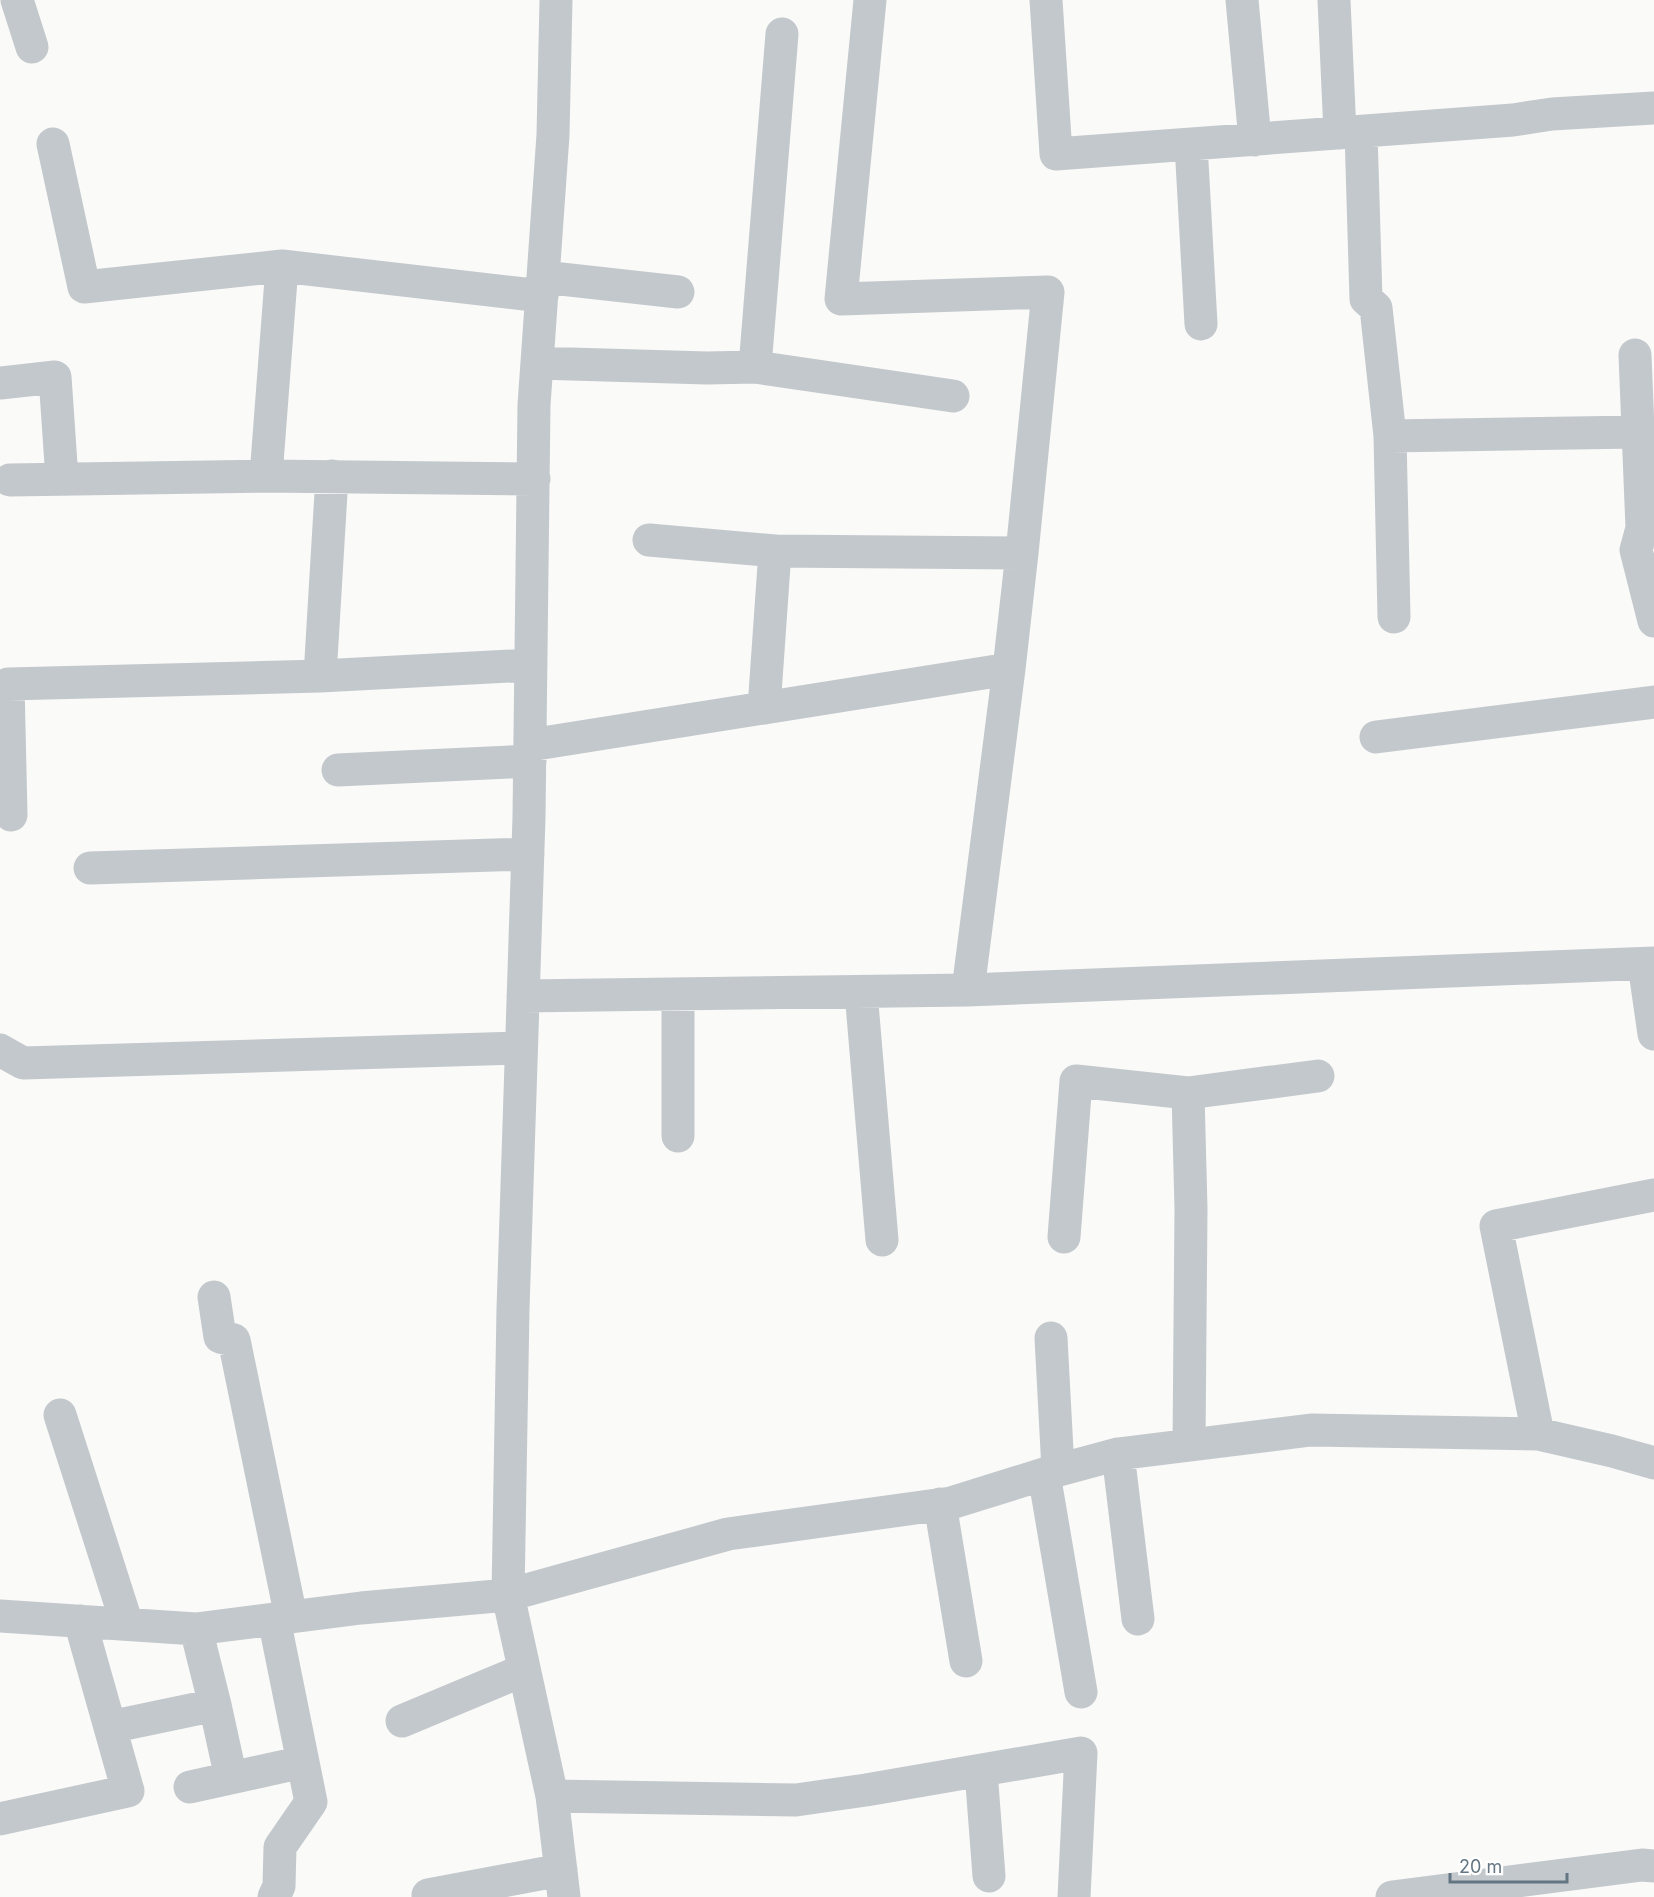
<svg xmlns="http://www.w3.org/2000/svg" width="1654" height="1897" viewBox="0 0 1654 1897" font-family="Inter,sans-serif">
  <style>
    .lines { fill: none; stroke-linecap: round; stroke-linejoin: round }
    .minor { stroke: #c3c8cc; stroke-width: 33 }
  </style>
  <rect width="100%" height="100%" fill="#fafaf8"/>
  <g class="lines">
    <path class="minor" d="M17,0l15,47
      M556,0l-3,135 -19,270 -5,412 -16,492 -5,286 44,201 12,101
      M870,0l-29,299 207,-7 -26,261
      M1046,0l10,154 457,-34 39,-6 102,-6
      M1242,0l13,140
      M1334,0l6,133
      M782,34l-27,333 198,29
      M1361,132l5,167 10,9 14,128 4,181
      M53,144l31,143 198,-21
      M1191,144l10,180
      M543,277l135,15
      M1635,355l7,173 -6,22 18,71
      M537,363l170,5 48,-1
      M0,383l55,-6 7,102
      M1390,436l248,-4
      M266,476l16,-210 260,30
      M332,476l-12,200 211,-11
      M10,480l256,-4 268,3
      M649,540l126,11
      M764,708l11,-157 247,2 -13,116
      M1376,737l278,-35
      M530,745l479,-76 -41,321
      M338,770l192,-9
      M11,815l-3,-131 312,-8
      M90,868l438,-14
      M1644,964l10,70
      M861,992l21,248
      M678,994v142
      M523,996l445,-6 686,-27
      M0,1050l23,13 498,-15
      M1064,1237l12,-156 112,12
      M214,1297l6,40 14,3 57,277
      M1051,1338l7,132
      M60,1415l67,209
      M1538,1434l-42,-208 158,-31
      M1189,1445l2,-236 -3,-116 130,-17
      M1118,1454l20,165
      M1044,1474l37,218
      M940,1504l26,157
      M0,1616l196,13 165,-21 147,-13 220,-61 223,-31 93,-29 74,-20 193,-24 227,4 74,17 42,12
      M215,1705l16,73
      M402,1721l122,-51
      M110,1727l105,-22 -19,-76
      M981,1771l8,105
      M190,1787l113,-25
      M552,1796l244,4 70,-10 215,-37 -7,144
      M0,1819l128,-28 -48,-170
      M428,1895l133,-25
      M274,1897l5,-11 1,-39 31,-45 -37,-183
      M1392,1897l250,-32 12,1"/>
  </g>
  <path d="M1450 1873v9h117v-9" fill="none" stroke="#657683" stroke-width="3"/>
  <text x="1459" y="1873" font-size="18" fill="#657683" stroke="#ffffff" stroke-width="4.5" paint-order="stroke">20 m</text>
</svg>
